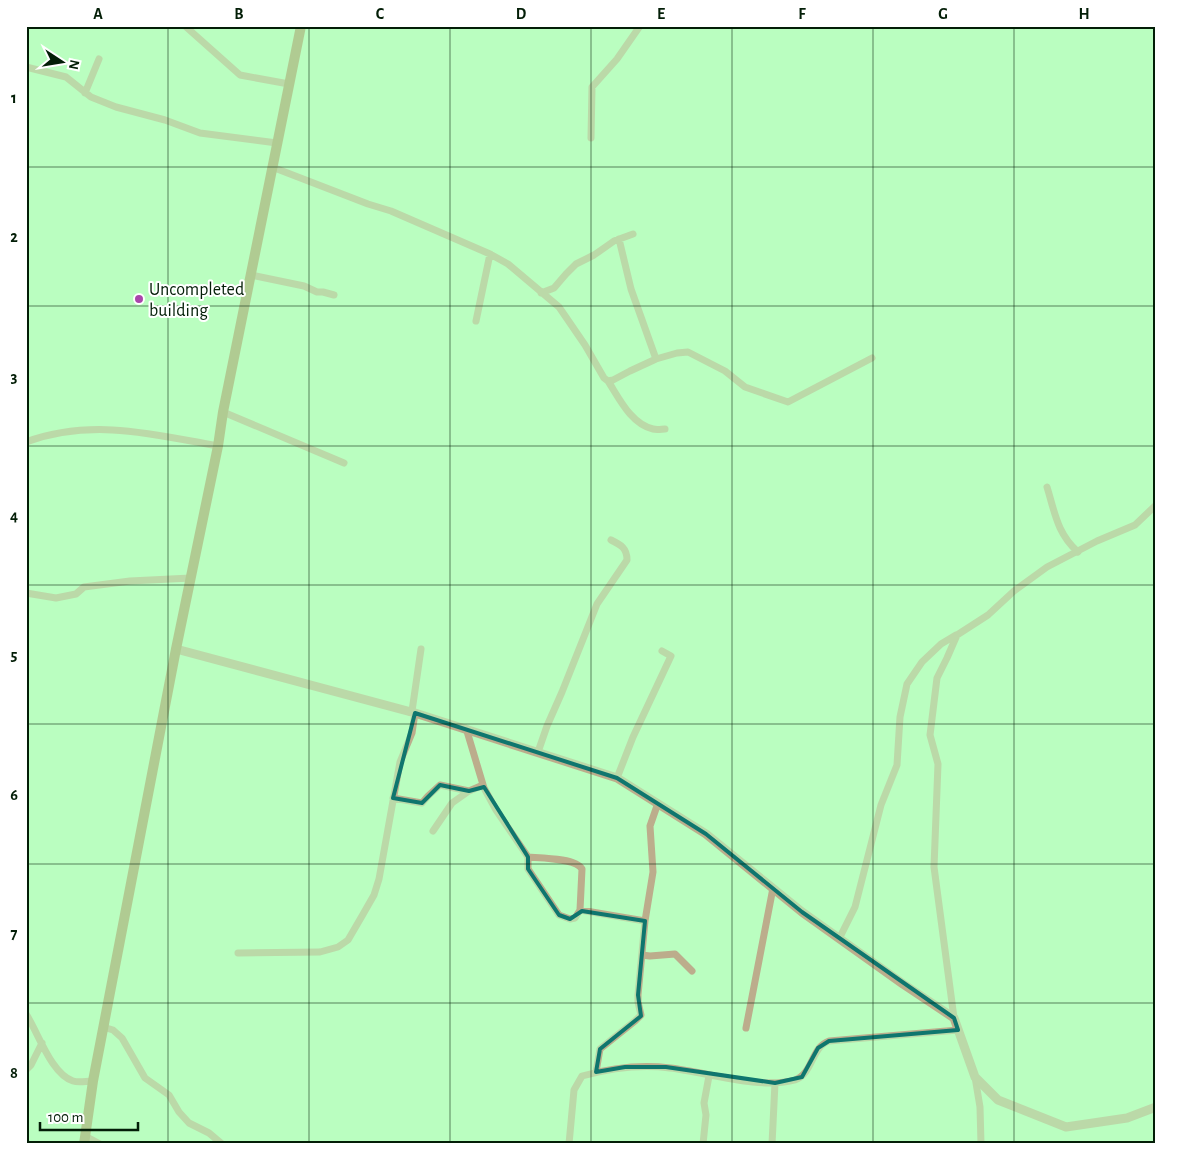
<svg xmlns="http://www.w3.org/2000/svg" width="1182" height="1170" viewBox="0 0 1182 1170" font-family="'Alegreya Sans',sans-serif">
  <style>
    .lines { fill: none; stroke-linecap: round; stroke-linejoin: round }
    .minor { stroke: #bcad8c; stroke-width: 7 }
    .tertiary { stroke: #bcad8c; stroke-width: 9 }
    .secondary { stroke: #a58f5c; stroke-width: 10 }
    .marked { fill: none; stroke: #0f766e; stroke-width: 4; stroke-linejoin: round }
    .grid { fill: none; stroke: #031e07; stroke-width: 1; stroke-opacity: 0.55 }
    .poi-dot { fill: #a945ab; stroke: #fff; stroke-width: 2 }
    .labels { text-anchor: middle; stroke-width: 4; stroke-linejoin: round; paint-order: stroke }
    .poi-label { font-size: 18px; fill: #031e07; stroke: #fff; text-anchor: start }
    .neatline { fill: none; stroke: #031e07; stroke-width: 2 }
    .grid-label { font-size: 16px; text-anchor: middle; font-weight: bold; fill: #031e07 }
  </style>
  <rect width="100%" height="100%" fill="#bafec0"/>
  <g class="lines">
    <path class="minor" d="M185,26l55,49 49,9
      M26,67l40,10 25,20 25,10 49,13 35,13 77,10
      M85,93l14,-34
      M591,138l1,-51 25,-28 23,-33
      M272,167l96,37 23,7 99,43 18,10 51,43 26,38 19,33 4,3 5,-1 17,-9 26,-12 21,-6 11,-1 37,19 20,16 43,15 84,-44
      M619,239l12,50 25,70
      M251,275l53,11 13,6h6l11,3
      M541,293l13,-5 12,-14 10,-10 18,-9 20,-14 19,-7
      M476,321l14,-67
      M608,381c11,17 23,43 45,48 4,1 9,0 12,0
      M223,412l121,51
      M26,442c65,-24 127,-8 192,4
      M1047,487c8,26 10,46 31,65
      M26,593l30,5 20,-4 8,-7 46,-6 61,-3
      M409,712l3,-1 9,-62
      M466,728l18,60 12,22 32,47v12l31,46 11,4 5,-1 5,-8 65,11
      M538,752l9,-26 15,-34 35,-88 30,-44c0,-12 -6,-15 -16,-20
      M617,778l16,-41 38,-81 -9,-5
      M393,798l29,5 6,-7 12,-11 29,6 14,-6
      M433,831l19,-28 17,-12
      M528,857c12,1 48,1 54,12l-2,41
      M839,939l16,-32 26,-102 16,-40 3,-48 7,-33 15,-22 19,-18 15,-9
      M238,953l82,-1 18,-5 10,-7 14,-24 12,-21 5,-16 21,-117 12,-29 3,-20
      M642,955l8,1 25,-2 17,17
      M26,1014c12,18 25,60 47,67 6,2 13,0 20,0
      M954,1018l-20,-151 4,-103 -8,-29 7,-57 10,-20 10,-23 31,-20 26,-24 33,-24 50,-26 38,-16 21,-20
      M103,1027l10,3 9,8 23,40 24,17 10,17 10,11 20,10 13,11
      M746,1028l27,-140
      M26,1070l5,-5 11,-22
      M596,1072l4,-23 35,-28 6,-6 -3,-13v-7l7,-74 8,-49 -3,-46 8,-23
      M975,1077l5,30 1,37
      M85,1136l15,8
      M26,1143l2,1
      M569,1144l5,-54 8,-14c29,-8 57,-12 88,-8 36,4 90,22 125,12 18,-6 16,-33 34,-39l129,-11
      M703,1144l3,-29 -2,-12 5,-27
      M772,1144l3,-61"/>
    <path class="tertiary" d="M176,649l239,64 202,65 89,56 96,78 101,72 51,34 21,59 23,23 68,27 61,-9 29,-11"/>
    <path class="secondary" d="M84,1144l9,-63 83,-432 42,-203 5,-34 78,-386"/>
  </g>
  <path d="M0 0H1182V1170H0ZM415,713l202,65 89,56 96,78 152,106 4,12 -129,11 -11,7 -16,29 -27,6 -109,-16h-41l-29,5 4,-23 41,-33 -3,-21 7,-74 -63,-10 -12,8 -11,-4 -31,-46v-12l-44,-70 -15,4 -29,-6 -18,18 -29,-5z" fill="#bafec0" fill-opacity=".55" fill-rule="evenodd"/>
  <path class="marked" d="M415,713l202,65 89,56 96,78 152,106 4,12 -129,11 -11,7 -16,29 -27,6 -109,-16h-41l-29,5 4,-23 41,-33 -3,-21 7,-74 -63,-10 -12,8 -11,-4 -31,-46v-12l-44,-70 -15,4 -29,-6 -18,18 -29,-5z"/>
  <path class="grid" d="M168,26v1118M309,26v1118M450,26v1118M591,26v1118M732,26v1118M873,26v1118M1014,26v1118M26,167h1130M26,306h1130M26,446h1130M26,585h1130M26,724h1130M26,864h1130M26,1003h1130"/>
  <circle class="poi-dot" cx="139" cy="299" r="5"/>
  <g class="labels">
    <g class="poi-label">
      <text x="149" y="295">Uncompleted<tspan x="149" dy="21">building</tspan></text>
    </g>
  </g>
  <rect width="1182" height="1170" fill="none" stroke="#ffffff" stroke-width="55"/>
  <g transform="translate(62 62) rotate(102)" stroke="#ffffff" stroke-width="4" paint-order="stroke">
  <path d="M0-4L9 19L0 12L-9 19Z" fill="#031e07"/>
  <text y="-8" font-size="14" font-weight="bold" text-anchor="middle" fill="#031e07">N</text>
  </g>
  <path d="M40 1122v8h98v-8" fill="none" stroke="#031e07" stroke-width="2.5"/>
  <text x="48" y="1122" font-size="15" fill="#031e07" stroke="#ffffff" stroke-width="4" paint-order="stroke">100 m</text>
  <rect x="28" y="28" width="1126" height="1114" class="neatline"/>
  <g class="grid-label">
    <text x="98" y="19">A</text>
    <text x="239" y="19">B</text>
    <text x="380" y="19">C</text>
    <text x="521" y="19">D</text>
    <text x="661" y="19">E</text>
    <text x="802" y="19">F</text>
    <text x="943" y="19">G</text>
    <text x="1084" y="19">H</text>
    <text x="14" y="103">1</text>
    <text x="14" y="242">2</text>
    <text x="14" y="382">3</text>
    <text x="14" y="521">4</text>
    <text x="14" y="660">5</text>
    <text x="14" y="800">6</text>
    <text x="14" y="939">7</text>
    <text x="14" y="1078">8</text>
  </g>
</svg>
